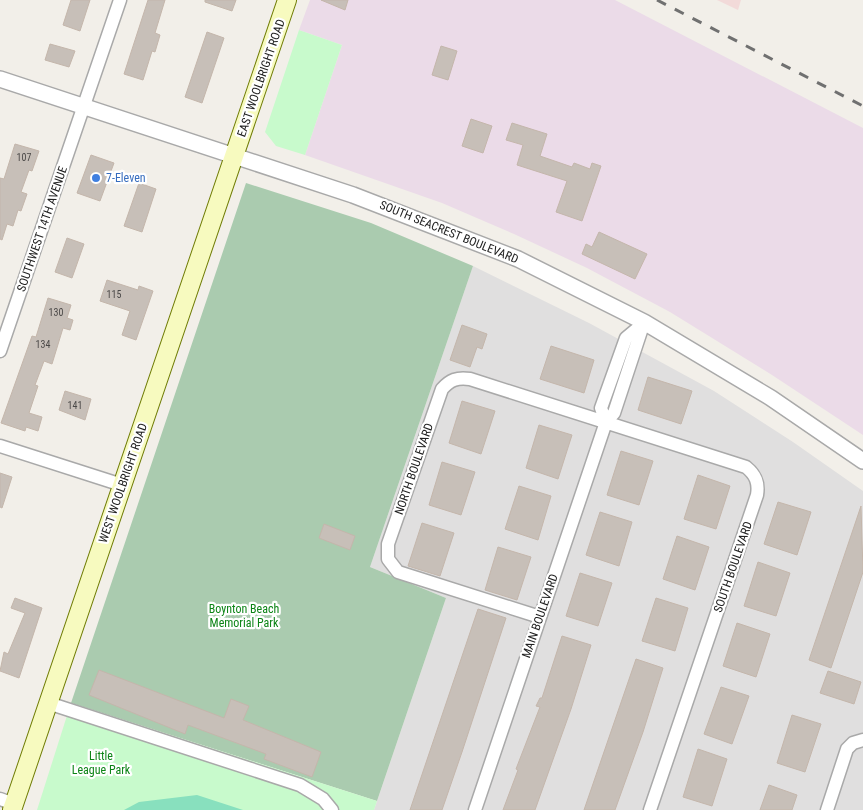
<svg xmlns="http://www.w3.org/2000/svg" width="863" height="810" viewBox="0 0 863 810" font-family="'Roboto Condensed',sans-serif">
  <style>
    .residential { fill: #e0dfdf }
    .commercial { fill: #f2dad9 }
    .industrial { fill: #ebdbe8 }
    .cemetery { fill: #aacbaf }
    .park { fill: #c8facc }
    .pitch { fill: #88e0be }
    .building { fill: #c7bfb8; stroke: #c4b6ab }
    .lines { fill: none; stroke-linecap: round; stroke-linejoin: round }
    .minor-casing { stroke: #a9a9a9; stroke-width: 15 }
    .tertiary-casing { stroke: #a9a9a9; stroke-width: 18 }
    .secondary-casing { stroke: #707d05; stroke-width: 20 }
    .minor { stroke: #fff; stroke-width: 12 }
    .tertiary { stroke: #fff; stroke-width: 15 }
    .secondary { stroke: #f7fabf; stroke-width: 18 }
    .rail { stroke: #707070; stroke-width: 3; stroke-dasharray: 10 10; stroke-linecap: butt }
    .shop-dot { fill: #3f7fe0; stroke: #fff; stroke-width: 2 }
    .labels { text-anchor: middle; stroke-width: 4.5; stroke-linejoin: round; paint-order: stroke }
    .number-label { font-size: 10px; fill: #4b4948 }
    .street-label { font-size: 12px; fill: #222; stroke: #fff }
    .shop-label { font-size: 12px; fill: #366cbe; stroke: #fff; text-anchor: start }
    .park-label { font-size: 12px; fill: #0c8416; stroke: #fff }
  </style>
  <rect width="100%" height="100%" fill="#f2efe9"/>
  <path class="residential" d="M473,266l116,57 125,68 79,51 70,49v319h-489l72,-212 -76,-31z"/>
  <path class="commercial" d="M717,0h24l-3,10z"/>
  <path class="industrial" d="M310,0h305l248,128v307l-91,-60 -102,-63 -83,-44 -73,-34 -72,-31 -137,-48 37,-110 -43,-15z"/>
  <path class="cemetery" d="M246,183l125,40 102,43 -103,301 76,31 -69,203 -306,-98z"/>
  <path class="park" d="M299,30l43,15 -37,110 -29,-9 -11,-14z
    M71,703l306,98 -3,9h-337z"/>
  <path class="pitch" d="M197,795l46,15h-119l15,-8z"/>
  <path class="building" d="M71,0h19l-10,31 -17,-6z
    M148,0h17l-10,33 5,2 -5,17 -3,-1 -9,29 -19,-6z
    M205,0h31l-4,11 -27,-9z
    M321,0h27l-3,10z
    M207,32l17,6 -22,65 -17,-6z
    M50,44l25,7 -6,16 -24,-7z
    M441,46l16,5 -9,29 -16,-5z
    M471,119l21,7 -9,27 -21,-7z
    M512,123l35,11 -7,22 32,11 2,-4 16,6 2,-6 9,3 -19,55 -26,-9 11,-31 -50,-16 6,-20 -17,-5z
    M15,144l24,7 -7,20 -3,-1 -8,22 6,2 -6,17 -3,-1 -5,16 -6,-2 -5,16 -2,-1v-61l4,1z
    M91,155l23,8 -14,38 -23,-8z
    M139,183l17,6 -14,43 -18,-6z
    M599,232l48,22 -12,25 -53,-25 4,-10 6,3z
    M67,238l17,6 -12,34 -17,-6z
    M107,280l31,10 1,-4 14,5 -17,49 -14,-5 8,-24 -30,-10z
    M48,298l23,7 -4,13 6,2 -3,10 -7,-2 -11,36 -8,-3 -9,24 3,1 -9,27 13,4 -4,14 -12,-4 -1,4 -24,-8 31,-87 4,1z
    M462,325l25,9 -5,15 -5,-2 -7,20 -20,-7z
    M551,346l43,14 -10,33 -44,-14z
    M648,377l44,14 -11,33 -43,-14z
    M65,391l26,8 -6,21 -26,-10z
    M462,401l33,10 -14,43 -32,-11z
    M539,425l33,10 -14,44 -32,-11z
    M621,451l32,10 -14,44 -32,-10z
    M442,462l33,10 -14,43 -32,-10z
    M0,473l12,4 -10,31 -2,-1z
    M698,475l32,11 -14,43 -32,-10z
    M519,486l32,10 -13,44 -33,-11z
    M778,502l33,10 -14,43 -33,-11z
    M861,506l2,66 -32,96 -22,-8z
    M600,512l32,10 -13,44 -33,-11z
    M422,523l32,10 -14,43 -32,-10z
    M324,524l31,12 -5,14 -31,-12z
    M677,536l32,11 -14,43 -32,-11z
    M498,547l33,10 -14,43 -32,-10z
    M758,562l32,11 -14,43 -32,-10z
    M580,573l32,10 -14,43 -32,-10z
    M15,598l27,10 -23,70 -19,-7 4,-19 4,2 17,-41 -14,-5z
    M656,598l32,10 -13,43 -33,-10z
    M478,609l28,9 -44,134 -20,58h-32z
    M737,623l33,11 -14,43 -33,-11z
    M562,636l29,9 -20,64 -36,101h-32l15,-40 -2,-1 24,-62 -4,-1 4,-8h2z
    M636,659l27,9 -20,64 -28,78h-31z
    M99,670l125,48 7,-19 18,7 -6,14 78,32 -9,25 -48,-18 2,-5 -78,-29 -3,9 -96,-39z
    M828,671l33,11 -7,22 -34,-11z
    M721,687l28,9 -17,48 -28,-10z
    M792,715l29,9 -16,48 -28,-9z
    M698,749l29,10 -15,47 -29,-9z
    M769,785l28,10 -5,15h-32z"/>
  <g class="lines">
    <g class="minor-casing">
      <path id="minor" d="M0,351l120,-351
        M606,422l-5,-14 25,-70 18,-15
        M0,446l122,39
        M540,617l-142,-45 -10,-13v-15l54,-155c8,-9 15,-12 28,-10l276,88c10,8 13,16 11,28l-107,315
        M48,703l252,82 23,14 9,11
        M0,799l14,5
        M475,810l131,-388 8,-9 30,-91
        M827,810l20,-61 6,-6 10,-3"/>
    </g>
    <g class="tertiary-casing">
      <path id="tertiary" d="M0,79l353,116 165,64 126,63 127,76 92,63"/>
    </g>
    <g class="secondary-casing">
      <path id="secondary" d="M12,810l275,-810"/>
    </g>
    <use href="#minor" class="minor"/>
    <use href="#tertiary" class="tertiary"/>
    <use href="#secondary" class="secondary"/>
    <path class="rail" d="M657,0l206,106"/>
  </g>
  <circle class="shop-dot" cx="96" cy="178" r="5"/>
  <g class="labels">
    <g class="number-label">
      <text x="24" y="161">107</text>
      <text x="114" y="298">115</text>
      <text x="56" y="316">130</text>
      <text x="43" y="348">134</text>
      <text x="75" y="409">141</text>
    </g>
    <g class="street-label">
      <text transform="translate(261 78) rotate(-71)" y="4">EAST WOOLBRIGHT ROAD</text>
      <text transform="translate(42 229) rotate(-71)" y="4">SOUTHWEST 14TH AVENUE</text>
      <text transform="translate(449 232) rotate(22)" y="4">SOUTH SEACREST BOULEVARD</text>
      <text transform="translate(414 469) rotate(-71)" y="4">NORTH BOULEVARD</text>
      <text transform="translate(123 483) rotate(-71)" y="4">WEST WOOLBRIGHT ROAD</text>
      <text transform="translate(733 567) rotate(-71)" y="4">SOUTH BOULEVARD</text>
      <text transform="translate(540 616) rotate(-71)" y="4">MAIN BOULEVARD</text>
    </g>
    <g class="shop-label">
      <text x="106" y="182">7-Eleven</text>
    </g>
    <g class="park-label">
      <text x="244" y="613">Boynton Beach<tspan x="244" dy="14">Memorial Park</tspan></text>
      <text x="101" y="760">Little<tspan x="101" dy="14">League Park</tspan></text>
    </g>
  </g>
</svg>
